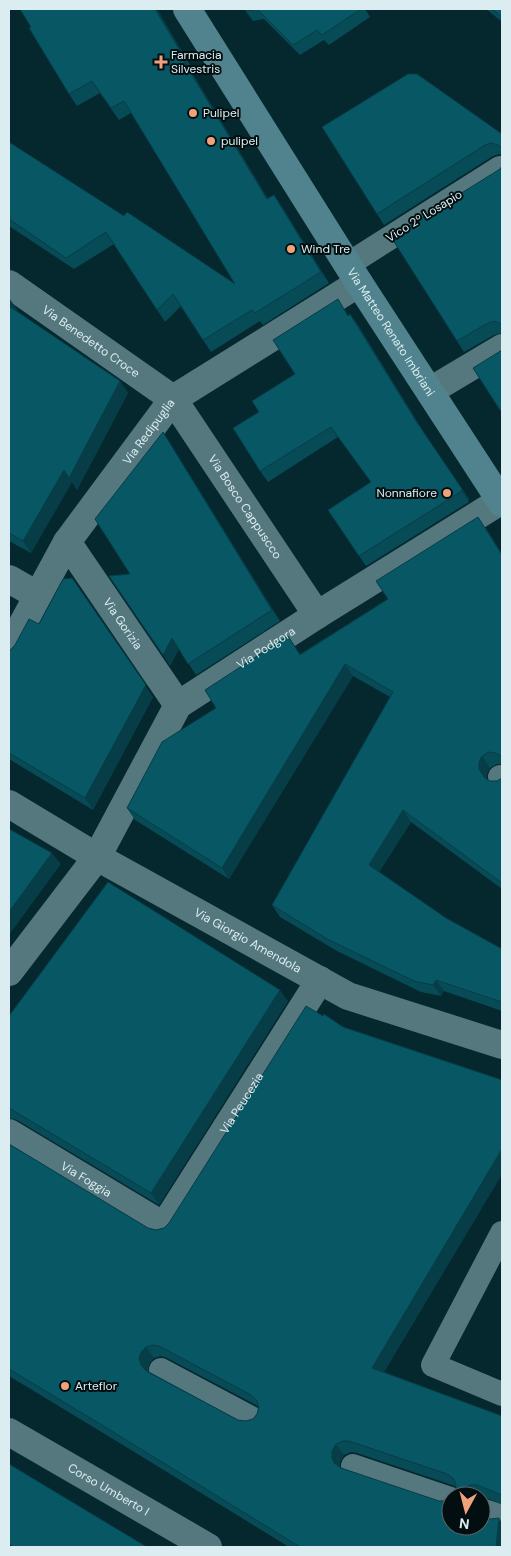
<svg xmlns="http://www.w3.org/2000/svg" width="511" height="1556" viewBox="0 0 511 1556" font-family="'DM Sans',sans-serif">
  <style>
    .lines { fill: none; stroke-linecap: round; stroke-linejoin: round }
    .lane { stroke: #55777e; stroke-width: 24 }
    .street { stroke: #55777e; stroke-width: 28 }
    .secondary { stroke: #50838d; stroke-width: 28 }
    .wall { fill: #074b57; fill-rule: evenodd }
    .shaded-wall { fill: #063d47 }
    .building { fill: #085765; stroke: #063d47; fill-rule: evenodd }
    .poi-dot { fill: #f0a27a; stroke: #030e11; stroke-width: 2 }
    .labels { text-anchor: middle; stroke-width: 4; stroke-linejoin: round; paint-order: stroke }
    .poi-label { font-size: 12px; fill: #dbedf1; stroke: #030e11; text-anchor: start }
    .street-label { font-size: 12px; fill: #dbedf1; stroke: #030e11 }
  </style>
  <rect width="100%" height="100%" fill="#05272e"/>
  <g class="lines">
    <path class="lane" d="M347,265l153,-97
      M500,777l2,2
      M502,1233l-69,132 69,29
      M161,1370l92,49
      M353,1466l98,33
      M481,1510l21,7"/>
    <g class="street">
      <path id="s1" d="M9,284l164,115 144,216"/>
      <path d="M430,391l72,-43"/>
      <path id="s2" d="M67,542l111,163"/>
      <path d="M9,579l28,16"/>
      <path id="s3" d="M9,649l58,-107 106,-143 186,-116"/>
      <path id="s4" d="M9,804l88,53 251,139 154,49"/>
      <path id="s5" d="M9,972l88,-115 81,-152 139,-90 185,-115"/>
      <path id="s6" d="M9,1133l155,93 156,-246"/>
      <path id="s7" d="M9,1432l199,115"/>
    </g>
    <path class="secondary" id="s8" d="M187,9l172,274 143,220"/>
  </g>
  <path class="wall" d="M20,9h137l33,56 -2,1 79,132 7,-3 8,12 47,76 -66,42 -3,-4 -49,31 -30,-46 -16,16 -51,-78 -40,25 -65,-43v-84l115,74 111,68 -104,-171 -12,7 -19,-27 -23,13 -8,-12 -38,-67z
    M244,9h121l5,8 -41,28 -5,-5 -24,15 -36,-36 -11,2z
    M486,9h16v13z
    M502,134v21l-3,-1 -6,2 -109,69 -7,-11z
    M502,166v167l-8,2 -30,17 -7,-11 43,-172z
    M9,298l8,12 -1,1 104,70 8,12 -51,97 -5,-8 -41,71 -22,-12z
    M350,314l8,11 65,106 46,68v3l-103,64 -38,-56 43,-28 -33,-45 -70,45 -8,-11 35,-97z
    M170,443l110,178 -84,54 -17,-26 -9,17 -40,-92z
    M486,528l16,26v210h-5l-7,4 -3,5v6l3,2h7l5,-3v111l-91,-67 -32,50 67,46 56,31v62l-58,-20 -3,5 -20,-4 -84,-41 -57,-34 -8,-12 118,-208 -37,-21 -124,203 -94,-59 -8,-12 89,-100 72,-72 12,18 88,-55z
    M9,651l144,46 -60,113 -84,-51z
    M288,1001l-129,204 -142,-85 -8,-2v-102z
    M323,1016l20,11 159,53v94l-118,198 118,44v88l-21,-8h-28l3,-5v-4l-1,-1 -98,-33 -6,-1 -7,3 -4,7v5l162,80h-213l-171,-105 -109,-66v-232l139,84 8,2 8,-2 5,-5zM161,1356l6,2 91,48 -1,8 -4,5 -7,2 -8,-1 -90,-49 1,-7 5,-6z"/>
  <path class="shaded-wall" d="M155,9h2l33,56 -8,-11z
    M180,55l8,11 87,144 -8,-11z
    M274,195l8,12 47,76 -8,-11z
    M9,298l8,12 -4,5 -4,-6z
    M350,314l8,11 65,106 46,68v3l-53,-81z
    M120,381l8,12 -51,97 -5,-8 -41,71 -8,-12 41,-71z
    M163,432l7,11 110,178 -8,-11z
    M72,578l81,119 -60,113 -8,-12z
    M172,638l7,11 -9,17 -7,-11z
    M345,664l8,12 -124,203 -7,-11z
    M482,756l8,12 -3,5v7l-8,-11v-7z
    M403,810l8,12 -34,54 -8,-11z
    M52,853l9,11 -52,71v-23z
    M436,980l8,11 -3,5 -8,-11z
    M280,990l8,11 -129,204 -8,-12z
    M502,1149v25l-122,205 -8,-11z
    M146,1347l8,11 -5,6 -2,6 2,7 -8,-12 -2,-7 2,-6z
    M336,1444l8,11 -4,7v7l-6,-6 -2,-5v-7z
    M464,1488l6,8h-10v-1z
    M499,1518l3,5v24h-6z"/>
  <path class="building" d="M20,9h135l27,45 -2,1 87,144 7,-4 47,77 -66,41 -3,-3 -49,30 -30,-46 -16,16 -51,-78 -40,26 -57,-39v-77l115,74 3,-4 108,72 -111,-183 -13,7 -19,-27 -23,13 -40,-66 2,-1z
    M244,9h117l-39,26 -5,-5 -24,15 -36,-36 -11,2z
    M492,9h10v8z
    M408,74h9l85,60v14l-4,-3 -7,-2 -6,2 -108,69 -55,-87z
    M502,166v158l-8,-3 -8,3 -29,17 -66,-104 109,-68z
    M338,299l10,17 2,-2 66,107 46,68v2l-103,65 -31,-46 43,-28 -40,-55 -71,44 -27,-43 26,-16 -7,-11 43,-27 -22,-34z
    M9,306l111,75 -51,97 -5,-8 -41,71 -14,-8z
    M502,350v63l-29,-45z
    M163,432l109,178 -84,54 -16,-26 -9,17 -54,-79 21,-2 -35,-55z
    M478,517l24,38v202l-6,-4 -7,-1 -7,4 -3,6v7l6,9 5,3h7l5,-3v105l-99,-73 -34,55 77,53 56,31v53l-66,-22 -3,5 -19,-4 -85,-41 -57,-35 121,-213 -48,-28 -123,204 -95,-60 35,-66 54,-34 -11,-18 83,-54 12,19 88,-56 -12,-18z
    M72,578l74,107 -61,113 -76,-45v-102l6,-6 14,-26 10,5 24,-45z
    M9,829l43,24 -43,59z
    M108,882l172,108 -129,203 -142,-85v-92z
    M306,1006l17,10 1,-2 19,13 159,53v69l-130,219 130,48v79l-25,-10h-6l-7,3 -4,7v1h-7l3,-5v-6l-2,-6 -7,-5 -98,-33h-6l-7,3 -4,7v7l2,5 7,5 98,33h7l5,-3v28h30v-10l9,3 9,-1 -3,29h-196l-190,-117 -101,-61v-225l139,84 8,2 8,-2 5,-5zM153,1345l6,1 92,49 6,6 2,7 -2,6 -4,5 -7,2 -8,-1 -92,-49 -5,-6 -2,-7 2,-6 5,-5z
    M9,1464l138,83h-133l-5,-3z"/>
  <g class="poi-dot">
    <path d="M158.5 54.5h5v5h5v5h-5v5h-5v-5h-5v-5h5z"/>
    <circle cx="193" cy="113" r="5"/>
    <circle cx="211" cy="141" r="5"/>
    <circle cx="291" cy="249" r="5"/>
    <circle cx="447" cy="493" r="5"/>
    <circle cx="65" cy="1386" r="5"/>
  </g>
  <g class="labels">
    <g class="poi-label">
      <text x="171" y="59">Farmacia<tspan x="171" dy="14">Silvestris</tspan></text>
      <text x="203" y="117">Pulipel</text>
      <text x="221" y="145">pulipel</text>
      <text x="301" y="253">Wind Tre</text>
      <text x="437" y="497" text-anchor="end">Nonnafiore</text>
      <text x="75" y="1390">Arteflor</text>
    </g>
    <g class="street-label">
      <text transform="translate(424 216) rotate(-32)" y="4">Vico 2º Losapio</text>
      <text dy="4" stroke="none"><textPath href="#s8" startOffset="382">Via Matteo Renato Imbriani</textPath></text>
      <text dy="4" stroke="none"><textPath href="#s1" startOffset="100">Via Benedetto Croce</textPath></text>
      <text dy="4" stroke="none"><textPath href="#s3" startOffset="259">Via Redipuglia</textPath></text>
      <text dy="4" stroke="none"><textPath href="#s1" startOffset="330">Via Bosco Cappuscco</textPath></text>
      <text dy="4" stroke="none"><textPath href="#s2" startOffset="99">Via Gorizia</textPath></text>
      <text dy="4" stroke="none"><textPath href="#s5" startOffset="422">Via Podgora</textPath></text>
      <text dy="4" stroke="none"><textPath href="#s4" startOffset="275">Via Giorgio Amendola</textPath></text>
      <text dy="4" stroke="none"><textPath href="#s6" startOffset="326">Via Peucezia</textPath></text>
      <text dy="4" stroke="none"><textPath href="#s6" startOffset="90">Via Foggia</textPath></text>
      <text dy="4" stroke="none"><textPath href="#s7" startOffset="115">Corso Umberto I</textPath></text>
    </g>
  </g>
  <rect width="511" height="1556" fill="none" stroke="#dbedf1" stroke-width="20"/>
  <g transform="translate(466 1511) rotate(187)"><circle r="24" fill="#030e11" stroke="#59676b"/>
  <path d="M0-4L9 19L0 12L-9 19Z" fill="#f0a27a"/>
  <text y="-8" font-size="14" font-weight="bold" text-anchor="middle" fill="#dbedf1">N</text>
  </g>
</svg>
